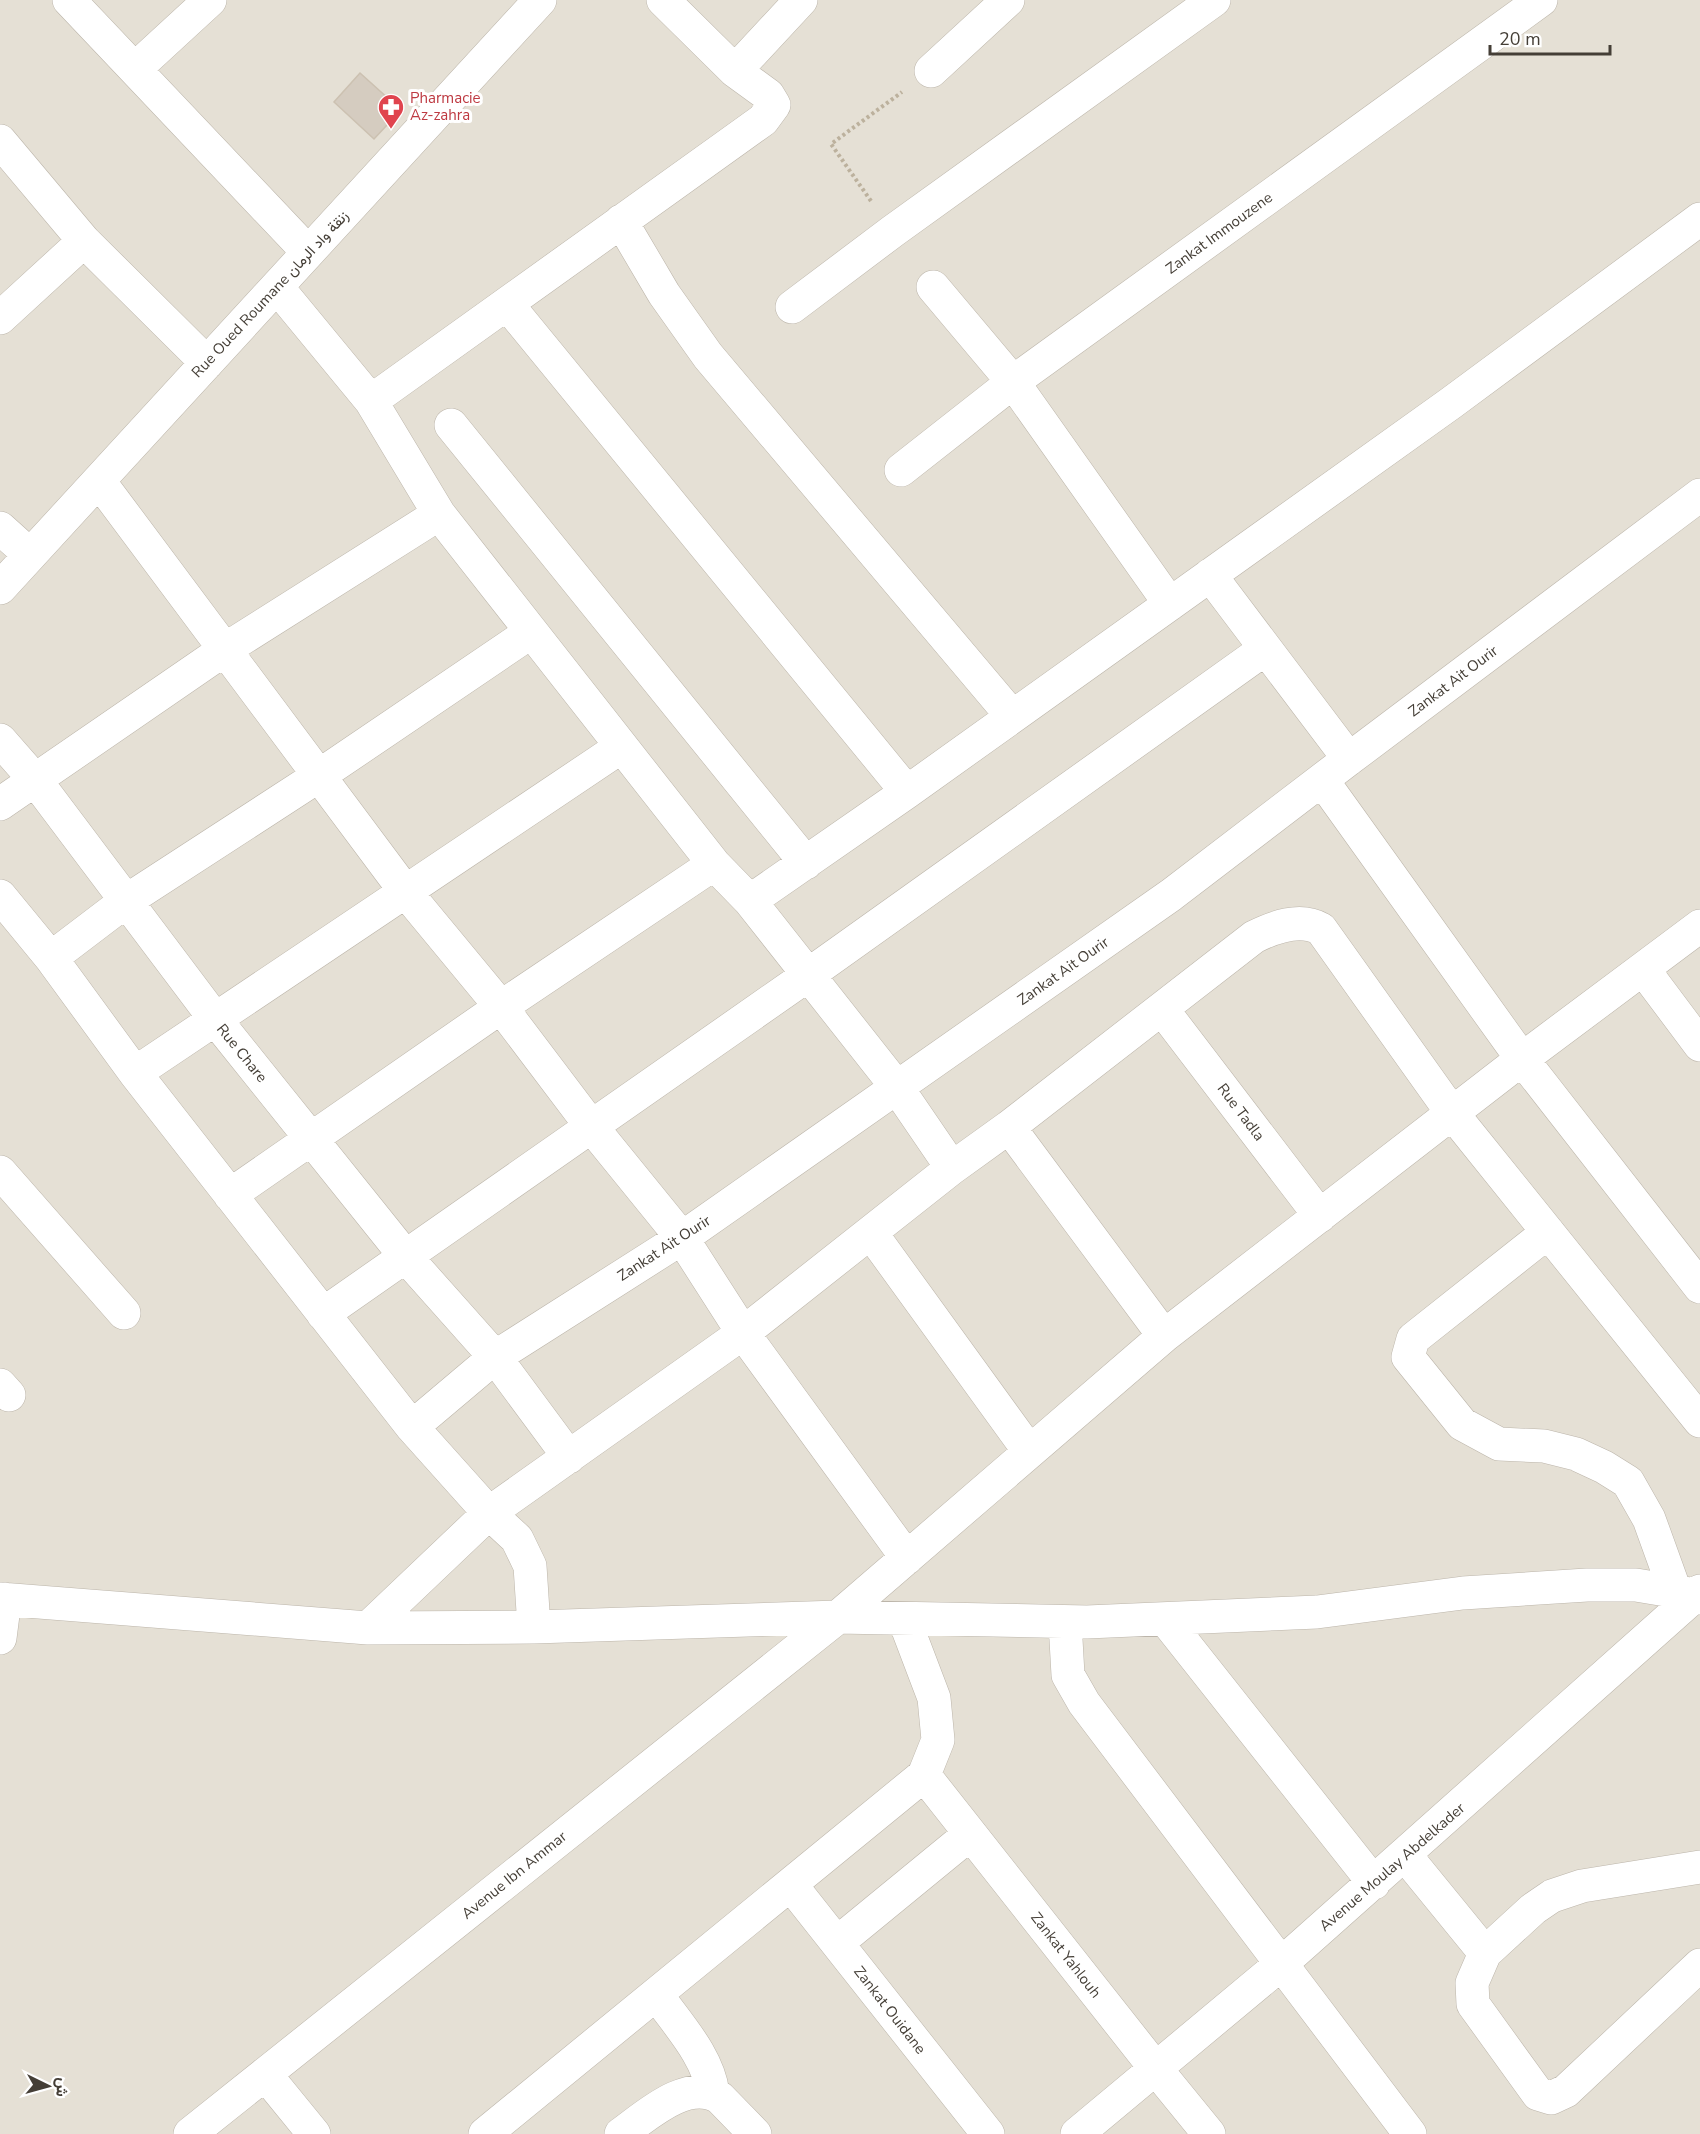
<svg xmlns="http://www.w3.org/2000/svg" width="1700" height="2134" viewBox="0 0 1700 2134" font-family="'Nunito Sans',Vazirmatn,sans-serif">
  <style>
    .residential { fill: #e5e0d5 }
    .building { fill: #d5ccc0; stroke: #ccc1b1; stroke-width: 1.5 }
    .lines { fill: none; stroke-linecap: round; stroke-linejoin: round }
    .minor-casing { stroke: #bcb5aa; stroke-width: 34 }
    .path { stroke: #bcb19d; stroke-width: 4; stroke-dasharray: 3 3; stroke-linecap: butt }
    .minor { stroke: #fff; stroke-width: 33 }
    .labels { text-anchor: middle; stroke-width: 6; stroke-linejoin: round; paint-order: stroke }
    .health-label { font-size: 15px; fill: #be3a42; stroke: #fff; text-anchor: start }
    .street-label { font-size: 15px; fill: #443e36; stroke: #fff }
  </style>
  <rect width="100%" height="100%" fill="#f1eee7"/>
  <path class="residential" d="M0,0h1700v2134h-1700z"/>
  <path class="building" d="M360,73l41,37 -27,29 -40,-37z"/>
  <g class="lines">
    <g class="minor-casing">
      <path id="minor" d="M69,0l239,252
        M135,69l75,-69
        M735,71l66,-71
        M931,71l77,-71
        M0,141l84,100 123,122
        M621,221l43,73 44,62 304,360
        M277,287l94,114 68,113 275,350 36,37 146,185 56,82
        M933,287l80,95 157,222
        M507,304l400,488
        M792,307l101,-76 321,-231
        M0,318l84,-77
        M371,401l392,-281 11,-15 -6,-10 -33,-24 -72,-71
        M451,425l355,438
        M901,470l112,-88 528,-382
        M99,481l306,410 96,116 90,119 91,112 61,95 164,225
        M0,528l30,27
        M1210,575l139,184
        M0,588l540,-588
        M0,740l36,41 179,238 191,238 89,100 74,100
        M1322,780l200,279 178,228
        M0,804l224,-154 215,-136
        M0,896l51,62 84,115 277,354 77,86 28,26 13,27 4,61
        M750,901l157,-109 544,-389 249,-184
        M51,958l75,-57 194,-126 211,-143
        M1643,969l57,76
        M1162,1009l158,207
        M135,1073l486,-326
        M1009,1127l155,209
        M0,1172l124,141
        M230,1195l271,-188 213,-143
        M1548,1232l-135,107 -5,18 54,67 37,20 45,2 32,8 28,13 24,15 21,37 26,72
        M871,1233l158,218
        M323,1314l485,-339 457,-326
        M0,1385l9,10
        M412,1427l83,-70 187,-119 489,-343 178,-136 351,-264
        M0,1599l368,29 166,-1 304,-10 249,5 230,-10 146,-19 124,-8h49l60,10 4,3
        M1165,1619l209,264
        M1065,1622l3,53 16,28 326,431
        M368,1628l121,-115 254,-180 209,-165 57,-41 245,-190c20,-10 46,-20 67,-8l131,184 248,308
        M0,1638l5,-39
        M924,1775l232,294 53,65
        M1405,1855l80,98
        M1700,1867l-118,19 -30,10 -19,13 -48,44 -13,30 1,21 65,90 13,4 15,-7 134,-126
        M791,1885l197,249
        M837,1943l133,-109
        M657,1995c21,30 51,61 56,98
        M265,2074l49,60
        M190,2134l648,-517 326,-281 358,-277 178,-133
        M485,2134l439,-359 14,-35 -4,-42 -30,-79
        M621,2134c25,-18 67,-57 99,-36l35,36
        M1077,2134l204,-170 419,-373"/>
    </g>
    <path class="path" d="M871,201l-40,-57 71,-52"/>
    <use href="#minor" class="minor"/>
  </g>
  <defs>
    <g id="pharmacy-pin" transform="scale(1.35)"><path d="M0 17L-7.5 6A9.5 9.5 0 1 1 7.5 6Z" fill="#e0444e" stroke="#fff"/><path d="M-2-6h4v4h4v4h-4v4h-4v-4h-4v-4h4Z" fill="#fff"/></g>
  </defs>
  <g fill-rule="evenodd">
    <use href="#pharmacy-pin" x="391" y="107"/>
  </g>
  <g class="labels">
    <g class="health-label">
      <text x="410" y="103">Pharmacie<tspan x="410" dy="17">Az-zahra</tspan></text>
    </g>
    <g class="street-label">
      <text transform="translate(1219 233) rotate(-36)" y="5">Zankat Immouzene</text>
      <text transform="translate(270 294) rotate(-47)" y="5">Rue Oued Roumane زنقة واد الرمان</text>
      <text transform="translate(1453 681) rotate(-37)" y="5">Zankat Ait Ourir</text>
      <text transform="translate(1063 971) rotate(-35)" y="5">Zankat Ait Ourir</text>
      <text transform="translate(242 1053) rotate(51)" y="5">Rue Chare</text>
      <text transform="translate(1241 1112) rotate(53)" y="5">Rue Tadla</text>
      <text transform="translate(664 1248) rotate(-33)" y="5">Zankat Ait Ourir</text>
      <text transform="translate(1392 1867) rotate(-41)" y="5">Avenue Moulay Abdelkader</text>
      <text transform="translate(514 1875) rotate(-39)" y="5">Avenue Ibn Ammar</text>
      <text transform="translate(1066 1955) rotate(52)" y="5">Zankat Yahlouh</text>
      <text transform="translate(890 2010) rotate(52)" y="5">Zankat Ouidane</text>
    </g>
  </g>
  <g transform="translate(48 2086) rotate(95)" stroke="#ffffff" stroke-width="4.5" paint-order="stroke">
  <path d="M0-4.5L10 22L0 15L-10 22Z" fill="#443e36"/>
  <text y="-9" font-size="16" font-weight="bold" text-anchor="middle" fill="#443e36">ش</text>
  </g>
  <path d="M1490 45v9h120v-9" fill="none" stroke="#443e36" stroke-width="3"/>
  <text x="1499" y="45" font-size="18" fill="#443e36" stroke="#ffffff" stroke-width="4.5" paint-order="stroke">20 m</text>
</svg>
